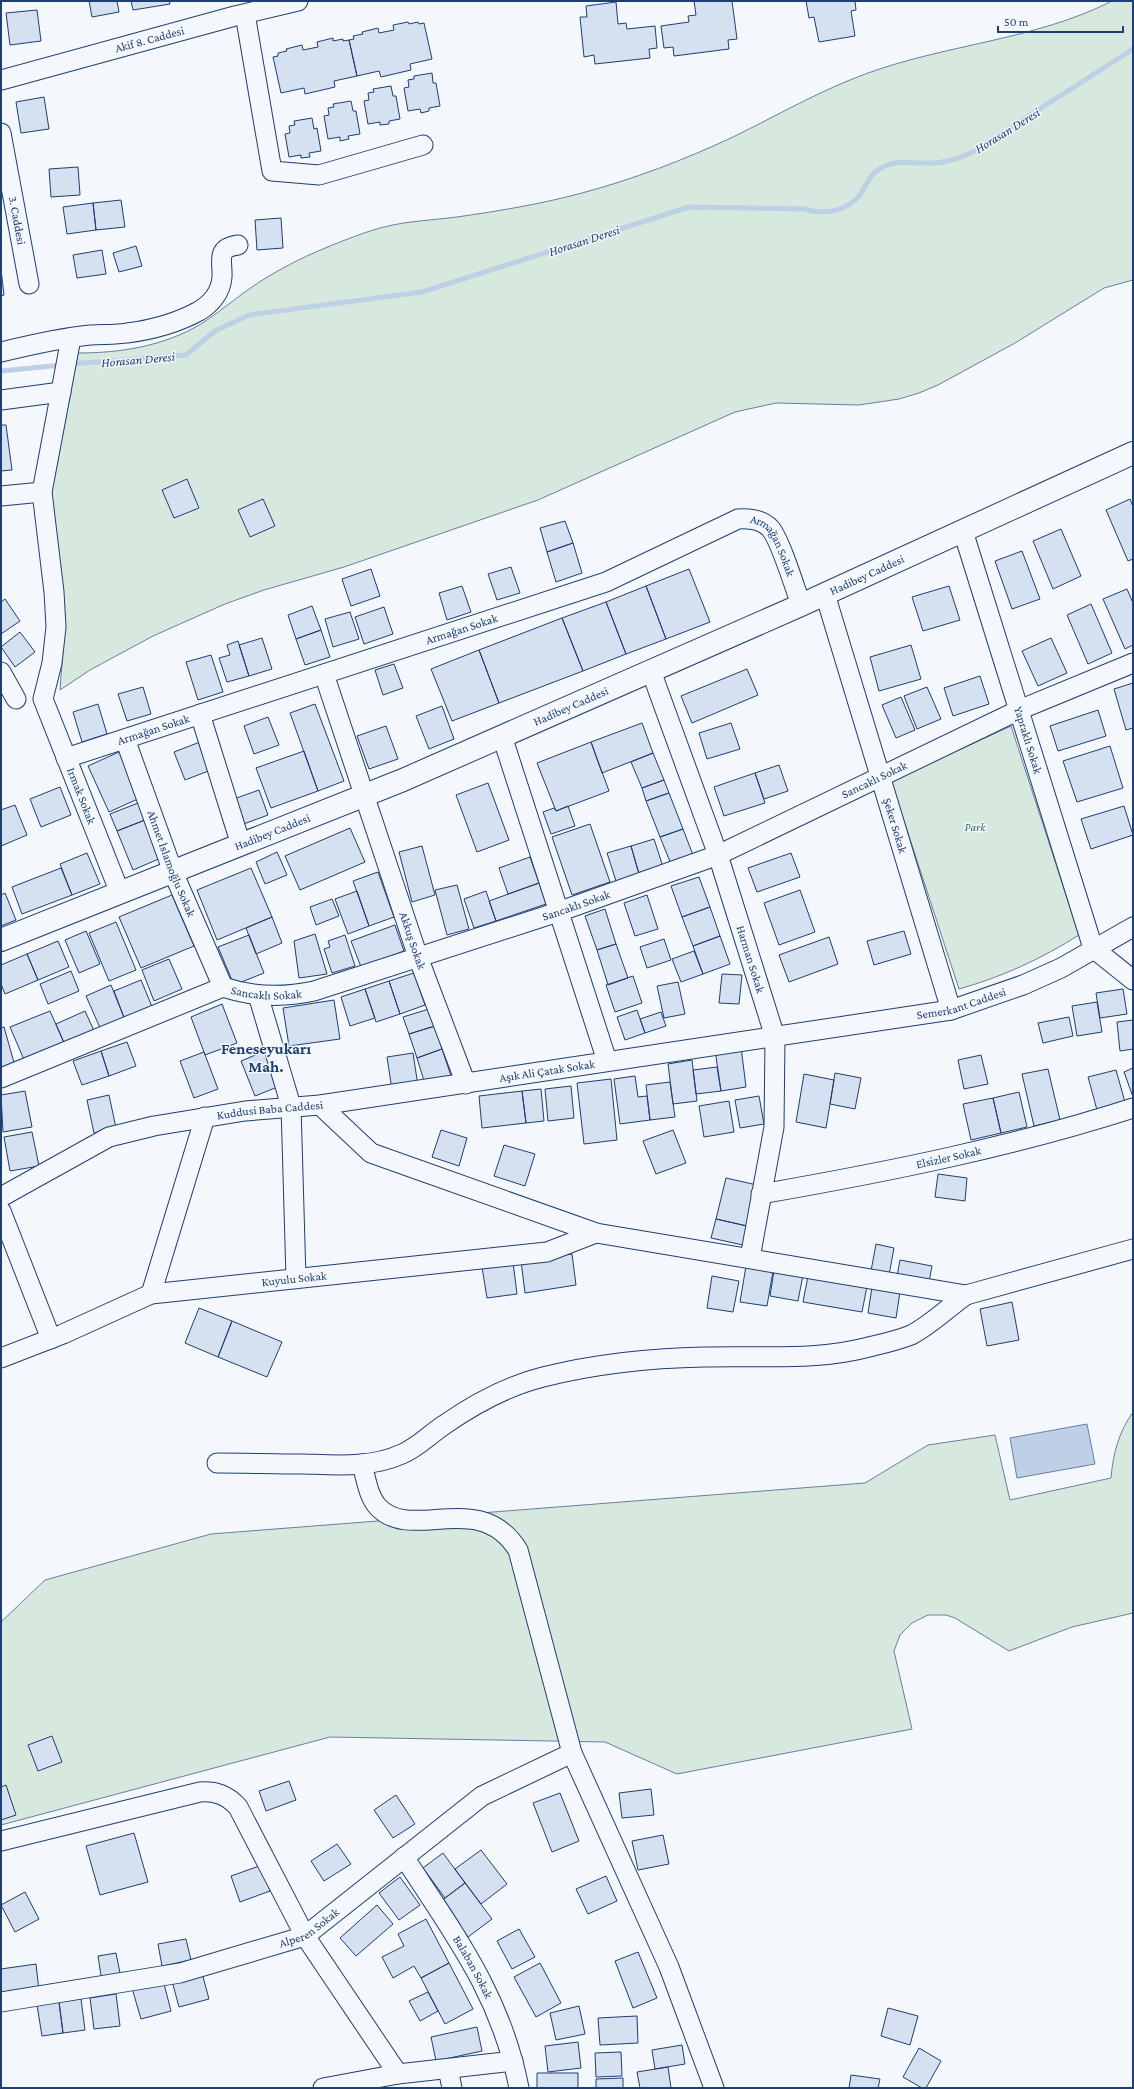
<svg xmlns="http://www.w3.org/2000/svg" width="1134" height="2089" viewBox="0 0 1134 2089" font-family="'Crimson Pro',serif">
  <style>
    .green { fill: #d7e8df; stroke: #687fa3 }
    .water { fill: #bed0e5; stroke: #687fa3 }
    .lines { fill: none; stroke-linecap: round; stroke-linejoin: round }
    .stream { stroke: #bed0e5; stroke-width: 5 }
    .building { fill: #d5e0f0; stroke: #1d3f73 }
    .minor-casing { stroke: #1d3f73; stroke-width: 21 }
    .major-casing { stroke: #1d3f73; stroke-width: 24 }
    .minor { stroke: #f4f7fb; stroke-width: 19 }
    .major { stroke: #f4f7fb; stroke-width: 22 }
    .labels { text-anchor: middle; stroke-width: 3; stroke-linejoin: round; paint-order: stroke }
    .street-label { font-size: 12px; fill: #1d3f73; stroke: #f4f7fb }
    .park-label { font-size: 12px; font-style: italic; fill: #2c6c60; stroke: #f4f7fb }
    .water-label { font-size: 13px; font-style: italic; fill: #1d3f73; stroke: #f4f7fb }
    .district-label { font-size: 16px; font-weight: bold; fill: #1d3f73; stroke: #f4f7fb }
  </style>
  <rect width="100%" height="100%" fill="#f4f7fb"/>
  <path class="green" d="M1112,1h21v279l-29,8 -89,55 -77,42 -19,8 -20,6 -40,6 -83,-2 -41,9 -197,88 -194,67 -80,23 -39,14 -72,32 -63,34 -30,20 4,-53 -14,-148 28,-136c43,0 86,-7 123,-29 23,-15 44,-34 68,-48 32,-19 66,-33 101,-45 30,-10 56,-10 87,-14 42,-6 84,-13 125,-24 52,-14 102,-33 151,-56 45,-22 88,-47 135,-64 80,-29 167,-33 244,-72z
    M1011,726l68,209c-38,24 -77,42 -120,54l-68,-208z
    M1133,1412v201l-61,14 -63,24 -54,-33 -9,-3h-18l-16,8 -12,12 -6,16 18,78 -235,45 -72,-32 -275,-5 -329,88v-203l44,-42 166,-46 654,-51 63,-38 67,-10 15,65 101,-22c2,-25 8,-46 22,-66z"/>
  <path class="water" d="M1087,1424l8,40 -78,14 -7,-40z"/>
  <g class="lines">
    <path class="stream" d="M70,364l116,-9 29,-24 34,-16 173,-23 267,-85 115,2c20,6 42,3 56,-14 7,-11 10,-22 23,-28 15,-8 32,-3 48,-4 15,0 28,-5 42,-11l160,-103
      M1,371l61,-6"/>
  </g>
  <path class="building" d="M89,1h28l2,11 -27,5z
    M131,1h38l1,3 -37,6z
    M694,1h38l5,38 -9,1 1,9 -55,7 -1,-9 -9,1 -3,-22 28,-4 -1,-6 8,-1z
    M806,1h49l1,9 -5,1 4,25 -36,6 -5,-25 -5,1z
    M616,2l2,22 8,-1 1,6 28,-3 2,22 -8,1 1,9 -55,6 -1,-9 -10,2 -4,-40h7l-1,-11z
    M37,10l4,31 -31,4 -4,-32z
    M408,22l1,2 9,-2 1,2 5,-1 8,36 -22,5 1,6 -30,7 -2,-6 -22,5 -8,-36 5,-1 -1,-3 10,-2 -1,-2 16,-4 1,5 15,-3 -1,-5z
    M333,38v3l10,-2v2l6,-1 8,36 -23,5 1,6 -30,7 -1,-6 -23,5 -8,-36 5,-1v-3l9,-2 -1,-2 16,-4 1,5 15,-3 -1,-5z
    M432,73l1,10h3l4,23 -11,2v3l-8,2 -1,-4 -12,2 -4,-23 5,-1 -1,-7 6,-1v-3z
    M391,86l2,10h3l4,23 -11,2v3l-9,1v-3l-12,2 -4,-23 5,-1 -1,-7 6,-1 -1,-3z
    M44,97l5,32 -28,4 -5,-31z
    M351,101l2,10h3l4,23 -12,2 1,3 -9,2v-4l-12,2 -4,-23 5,-1 -1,-7 6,-1 -1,-3z
    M312,118l2,11 3,-1 4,23 -12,2 1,4 -9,1v-3l-12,2 -4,-23 5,-1 -1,-7 6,-1 -1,-4z
    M78,167l2,28 -29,2 -2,-28z
    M121,200l4,27 -29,3 -3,-27z
    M93,203l3,27 -29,4 -4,-27z
    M281,218l2,30 -26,2 -2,-30z
    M136,246l6,20 -23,6 -6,-19z
    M102,250l4,24 -29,4 -4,-23z
    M1,270l3,25 -3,1z
    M1,425h5l6,45 -11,1z
    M187,479l12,29 -25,10 -12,-28z
    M263,499l12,27 -25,11 -12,-27z
    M1130,499l3,8v52l-5,2 -22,-51z
    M565,521l8,22 -26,9 -7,-24z
    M1061,529l20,47 -28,13 -20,-48z
    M573,543l9,30 -26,9 -9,-30z
    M1022,551l18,48 -28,10 -17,-48z
    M511,567l9,26 -23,7 -9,-26z
    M371,569l9,27 -29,10 -9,-27z
    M689,569l21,53 -44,17 -20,-53z
    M462,586l9,26 -24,8 -8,-27z
    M646,586l20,53 -40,15 -20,-52z
    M949,586l11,34 -37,11 -11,-34z
    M1127,589l6,14v42l-8,4 -22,-50z
    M5,599l15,22 -19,13v-32z
    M606,602l20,52 -43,17 -21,-53z
    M1091,604l21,49 -24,11 -21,-49z
    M312,606l9,24 -25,9 -8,-24z
    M384,607l9,27 -29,10 -9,-27z
    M350,612l9,27 -26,8 -8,-28z
    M562,618l21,53 -84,32 -20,-53z
    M321,630l9,27 -25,8 -9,-26z
    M20,632l15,20 -20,15 -14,-20z
    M262,638l10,31 -23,7 -10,-31z
    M1051,638l16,35 -29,13 -16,-35z
    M238,641l11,35 -22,6 -8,-24 11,-3 -3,-10z
    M911,645l10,34 -42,12 -9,-34z
    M479,650l20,53 -47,18 -21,-52z
    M211,655l12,37 -25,8 -12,-38z
    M394,664l9,24 -20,7 -8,-25z
    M747,669l11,26 -66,28 -11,-27z
    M980,676l9,28 -36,12 -9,-28z
    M1133,683v45l-7,2 -12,-41z
    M143,687l8,27 -24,7 -9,-27z
    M927,687l14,32 -24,10 -13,-33z
    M901,697l14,33 -19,8 -14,-33z
    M98,704l9,30 -25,8 -9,-30z
    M315,704l29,77 -26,10 -28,-78z
    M442,706l12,33 -25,10 -13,-33z
    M1098,710l8,26 -48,15 -8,-25z
    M268,717l11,28 -25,9 -10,-28z
    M642,723l11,30 -51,20 -11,-31z
    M731,723l9,26 -33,10 -8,-26z
    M386,726l12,33 -29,10 -12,-33z
    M200,742l11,28 -26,10 -11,-28z
    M591,742l18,49 -53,20 -19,-48z
    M1110,746l13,42 -46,14 -14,-41z
    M304,751l14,40 -47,17 -15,-40z
    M119,752l21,46 -31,14 -21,-46z
    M653,753l11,27 -22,8 -11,-26z
    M779,765l9,26 -24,8 -9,-26z
    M755,773l10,30 -41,13 -10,-29z
    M664,780l5,13 -23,8 -4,-13z
    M488,783l21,57 -32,12 -21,-57z
    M60,787l11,28 -30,12 -11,-28z
    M259,790l9,25 -27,10 -10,-25z
    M669,793l14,36 -23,8 -14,-36z
    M138,803l7,17 -28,11 -7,-17z
    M15,805l12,30 -26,11v-36z
    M568,806l7,20 -24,8 -8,-22 11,-4 2,3z
    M1124,806l9,29 -42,14 -10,-30z
    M145,820l16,38 -28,12 -16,-39z
    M590,824l20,58 -38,13 -20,-58z
    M350,828l15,34 -65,28 -15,-34z
    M683,829l10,26 -22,9 -11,-27z
    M654,839l9,28 -24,7 -8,-28z
    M422,846l13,49 -23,7 -13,-50z
    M631,846l8,28 -23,7 -9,-28z
    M277,852l10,23 -22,9 -9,-22z
    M87,853l13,31 -28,11 -12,-31z
    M791,853l9,24 -43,15 -9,-24z
    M530,857l9,26 -31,11 -9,-26z
    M61,868l11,27 -50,19 -10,-27z
    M251,868l21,49 -55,23 -20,-50z
    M378,872l16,45 -25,9 -16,-45z
    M699,877l11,30 -28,10 -11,-31z
    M539,883l7,21 -50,17 -7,-20z
    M457,885l12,44 -22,6 -12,-45z
    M800,890l15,42 -36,13 -15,-42z
    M357,891l12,35 -21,8 -13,-35z
    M486,891l10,30 -22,7 -10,-29z
    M5,893l11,27 -15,6v-31z
    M172,895l22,51 -53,22 -22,-51z
    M647,895l11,34 -23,7 -11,-33z
    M332,899l7,17 -23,9 -6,-18z
    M710,907l10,29 -27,10 -11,-29z
    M605,909l11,35 -19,6 -12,-34z
    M272,917l10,26 -26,11 -10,-26z
    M116,922l20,48 -27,11 -20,-48z
    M395,925l9,26 -43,16 -10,-26z
    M86,931l14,33 -21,9 -14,-33z
    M904,931l7,23 -37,11 -7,-24z
    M315,934l12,40 -28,4 -5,-37z
    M249,935l15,38 -30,12 -16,-38z
    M345,935l10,31 -23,7 -8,-24 6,-2 -2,-6z
    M720,936l10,28 -27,10 -10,-28z
    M829,937l9,27 -49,18 -10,-27z
    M664,939l7,21 -24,8 -7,-21z
    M58,941l11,26 -31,13 -11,-26z
    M616,944l12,34 -20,7 -11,-35z
    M694,951l9,23 -22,8 -9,-23z
    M27,954l11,26 -33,14 -4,-10v-19z
    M169,959l13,30 -28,12 -12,-31z
    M71,971l8,20 -31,13 -8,-20z
    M414,973l11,32 -25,9 -11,-33z
    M722,974l20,1 -3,29 -20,-1z
    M633,976l9,27 -27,9 -9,-27z
    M141,980l12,29 -28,11 -11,-29z
    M389,981l11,33 -24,8 -11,-33z
    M678,982l7,32 -21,4 -7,-32z
    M111,985l14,35 -24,10 -15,-34z
    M365,989l10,29 -25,8 -9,-29z
    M1123,989l4,25 -27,4 -4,-25z
    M334,1000l6,39 -51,7 -6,-38z
    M1097,1002l5,30 -25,4 -5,-30z
    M222,1004l15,39 -32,12 -14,-38z
    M429,1009l6,17 -26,8 -6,-17z
    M637,1010l8,23 -20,7 -8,-23z
    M50,1011l15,34 -40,17 -15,-35z
    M85,1011l10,22 -30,12 -9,-21z
    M661,1012l5,14 -21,7 -5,-14z
    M1069,1017l4,19 -30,7 -5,-20z
    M1133,1020v29l-13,2 -3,-29z
    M435,1026l7,23 -25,9 -8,-24z
    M4,1027l11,39 -14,4v-42z
    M127,1042l9,24 -27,10 -8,-25z
    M741,1047l5,40 -25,4 -6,-41z
    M442,1049l9,27 -26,8 -8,-26z
    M101,1051l8,25 -27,9 -9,-24z
    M265,1051l15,35 -25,10 -14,-35z
    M204,1052l14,37 -24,9 -14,-37z
    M413,1053l5,33 -26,4 -5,-33z
    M981,1055l7,29 -24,5 -6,-29z
    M692,1060l5,41 -24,3 -5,-40z
    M717,1067l4,24 -25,3 -3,-24z
    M1133,1068v29l-9,-25z
    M1048,1069l12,51 -26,6 -12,-52z
    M1116,1070l9,32 -28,8 -9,-33z
    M835,1073l26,5 -6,31 -25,-5z
    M804,1074l30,6 -8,48 -30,-6z
    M635,1076l3,21 9,-1 3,24 -30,4 -6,-45z
    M611,1079l6,61 -33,4 -7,-61z
    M670,1082l5,35 -25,3 -4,-35z
    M571,1086l3,32 -26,3 -3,-32z
    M541,1089l3,32 -18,2 -4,-32z
    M25,1091l7,36 -29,5 -2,-37z
    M522,1091l4,32 -44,5 -3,-32z
    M1019,1092l8,35 -26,6 -8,-35z
    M109,1095l7,33 -22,5 -7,-33z
    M759,1096l5,28 -24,4 -5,-28z
    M993,1098l8,35 -30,7 -8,-36z
    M729,1101l5,31 -30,5 -5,-31z
    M441,1130l26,8 -8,28 -27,-9z
    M673,1130l13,33 -30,11 -13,-33z
    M32,1132l7,34 -29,5 -6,-34z
    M504,1145l31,9 -10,32 -31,-10z
    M938,1174l29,4 -2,23 -30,-4z
    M726,1178l31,7 -10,41 -31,-7z
    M716,1219l31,7 -4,19 -32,-7z
    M876,1244l18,4 -5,27 -18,-4z
    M572,1254l4,31 -51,8 -4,-32z
    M900,1260l32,6 -3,16 -32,-6z
    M513,1262l4,32 -30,4 -5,-31z
    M746,1266l27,5 -6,35 -27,-4z
    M774,1271l29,4 -5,26 -28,-5z
    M712,1276l27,5 -6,31 -26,-4z
    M808,1276l59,10 -5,26 -59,-10z
    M872,1287l28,5 -4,26 -28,-5z
    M1012,1302l7,38 -32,6 -7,-37z
    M199,1308l33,13 -14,36 -33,-14z
    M232,1321l50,21 -15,35 -49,-20z
    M52,1736l10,26 -24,9 -10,-26z
    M289,1781l7,19 -30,11 -7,-20z
    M6,1785l10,30 -15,5v-33z
    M651,1789l3,26 -32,3 -3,-25z
    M560,1793l19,48 -27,11 -19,-49z
    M396,1795l19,29 -22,14 -19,-28z
    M134,1833l14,49 -48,13 -14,-49z
    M663,1835l6,29 -31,6 -6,-29z
    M337,1844l14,20 -27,17 -13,-20z
    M481,1850l26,34 -26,20 -26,-35z
    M443,1853l22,30 -20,15 -22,-30z
    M262,1865l8,26 -30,11 -9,-26z
    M606,1876l11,25 -29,13 -12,-25z
    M400,1877l20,28 -21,15 -20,-27z
    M465,1883l27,36 -24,18 -27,-36z
    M25,1892l14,27 -24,13 -14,-27z
    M377,1905l16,19 -37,32 -16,-18z
    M426,1919l23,44 -28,15 -7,-12 -21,12 -11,-21 22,-11 -6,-12z
    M519,1929l16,28 -23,12 -15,-28z
    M186,1939l5,21 -29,6 -4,-22z
    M638,1952l19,46 -24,10 -18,-47z
    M116,1953l5,25 -19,4 -4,-26z
    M449,1963l24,46 -28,15 -24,-46z
    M540,1963l21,40 -25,14 -22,-40z
    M36,1964l3,27 -38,5v-27z
    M202,1973l7,26 -30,8 -7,-26z
    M163,1980l8,31 -30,8 -9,-31z
    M428,1992l10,19 -18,10 -11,-20z
    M116,1994l4,32 -26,3 -4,-31z
    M81,1999l4,31 -22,3 -4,-31z
    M59,2002l4,31 -21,3 -5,-31z
    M579,2006l6,28 -29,6 -6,-27z
    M888,2008l30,8 -8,29 -29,-9z
    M637,2016l1,27 -38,2 -2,-27z
    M477,2027l5,24 -46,10 -5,-24z
    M578,2042l3,26 -33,4 -3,-26z
    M682,2045l3,19 -30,5 -3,-19z
    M919,2048l22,13 -15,27h-4l-19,-11z
    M621,2052l1,24 -26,1 -1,-24z
    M668,2067l3,21h-31l-3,-16z
    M537,2073h41v15h-41z
    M851,2075l29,4 -2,9h-29z
    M623,2078v10h-27v-9z"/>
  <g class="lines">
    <g class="minor-casing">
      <g id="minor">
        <path d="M245,14l27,157 47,4 104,-30"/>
        <path id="s1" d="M1,80l234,-64 63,-15"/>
        <path id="s2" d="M1,133l28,151"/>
        <path id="s3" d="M71,338l-29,154 12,100 2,35 -4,36 -9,36 77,194"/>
        <path d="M1,352c29,-7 59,-14 89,-17 12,-1 25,0 37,-2 24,-3 50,-10 72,-22 12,-7 22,-19 23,-34 1,-15 -7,-29 16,-32"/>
        <path d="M1,400l60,-8"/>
        <path d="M1,496l41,-4"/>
        <path id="s4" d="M963,531l130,417 40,32"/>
        <path id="s5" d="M825,594l126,416"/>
        <path id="s6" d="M651,671l67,184 57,182 -1,90 -24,131"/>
        <path d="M1,672l15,27"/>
        <path id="s7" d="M324,674l94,283 48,127"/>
        <path d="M200,714l41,131"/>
        <path d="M502,736l105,325"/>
        <path id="s8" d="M125,739l48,133 50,115"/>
        <path id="s9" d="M66,758l540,-176 132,-63c12,-1 23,0 32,9 10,11 25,60 31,77"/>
        <path d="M258,995l33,111 5,172"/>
        <path id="s10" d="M1,1078l222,-91c30,10 59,11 91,4l244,-79 160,-57 301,-145 114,-47"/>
        <path d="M320,1105l51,48 225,80 370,62 167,-46"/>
        <path id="s11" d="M761,1194c126,-22 251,-47 372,-86"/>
        <path id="s12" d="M1,1197l108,-60 45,-11 91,-15 75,-6 631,-95 72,-25 38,-17 72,-41"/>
        <path d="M1,1211l50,128"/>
        <path d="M151,1294l54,-177"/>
        <path id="s13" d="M1,1358l62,-24 88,-40 396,-42 49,-19"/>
        <path d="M217,1463c29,0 58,1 87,1 33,1 67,4 98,-10 16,-7 27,-19 42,-29 30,-21 63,-39 99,-48 52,-13 108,-19 161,-20 60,-2 110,5 169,-11 13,-3 26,-6 38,-11 18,-9 38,-28 55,-40"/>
        <path d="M362,1464c4,14 6,32 16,43 34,36 101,-19 140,43l54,203 97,214 45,121"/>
        <path d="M1,1841l199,-49c16,-1 27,3 38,15l67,129 93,138 115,-13"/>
        <path id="s14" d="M404,1857c50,77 97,138 115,231"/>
        <path id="s15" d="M1,2002l179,-29 125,-37 177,-140 90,-43"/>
        <path d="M448,2069l4,19"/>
        <path d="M323,2088l75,-14"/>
      </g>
    </g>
    <g class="major-casing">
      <g id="major">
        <path id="s16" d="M1,940l402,-160 398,-175 332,-152"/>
      </g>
    </g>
    <use href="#minor" class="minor"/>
    <use href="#major" class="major"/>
  </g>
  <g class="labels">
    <g class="street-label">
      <text dy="4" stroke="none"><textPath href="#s1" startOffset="154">Akif 8. Caddesi</textPath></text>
      <text dy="4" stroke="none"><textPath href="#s2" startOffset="89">3. Caddesi</textPath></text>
      <text dy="4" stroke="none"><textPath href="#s9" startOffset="764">Armağan Sokak</textPath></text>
      <text dy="4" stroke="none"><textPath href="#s16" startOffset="940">Hadibey Caddesi</textPath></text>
      <text dy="4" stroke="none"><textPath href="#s9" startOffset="416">Armağan Sokak</textPath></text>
      <text dy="4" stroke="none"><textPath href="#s16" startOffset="616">Hadibey Caddesi</textPath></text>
      <text dy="4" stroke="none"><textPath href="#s9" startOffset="92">Armağan Sokak</textPath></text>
      <text dy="4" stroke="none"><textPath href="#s4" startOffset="219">Yapraklı Sokak</textPath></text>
      <text dy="4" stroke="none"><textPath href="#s10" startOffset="932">Sancaklı Sokak</textPath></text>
      <text dy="4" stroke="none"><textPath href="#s3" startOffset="470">Irmak Sokak</textPath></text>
      <text dy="4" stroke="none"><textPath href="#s5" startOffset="242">Şeker Sokak</textPath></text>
      <text dy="4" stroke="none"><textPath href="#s16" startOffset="292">Hadibey Caddesi</textPath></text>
      <text dy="4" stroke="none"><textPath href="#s8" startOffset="133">Ahmet İslamoğlu Sokak</textPath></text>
      <text dy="4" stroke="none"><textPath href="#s10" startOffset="608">Sancaklı Sokak</textPath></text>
      <text dy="4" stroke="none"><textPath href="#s7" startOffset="281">Akkuş Sokak</textPath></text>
      <text dy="4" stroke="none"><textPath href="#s6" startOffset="305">Harman Sokak</textPath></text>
      <text dy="4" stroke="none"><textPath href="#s10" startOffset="284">Sancaklı Sokak</textPath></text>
      <text dy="4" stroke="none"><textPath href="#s12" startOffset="987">Semerkant Caddesi</textPath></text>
      <text dy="4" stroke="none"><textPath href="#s12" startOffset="567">Aşık Ali Çatak Sokak</textPath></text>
      <text dy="4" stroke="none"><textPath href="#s12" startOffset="287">Kuddusi Baba Caddesi</textPath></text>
      <text dy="4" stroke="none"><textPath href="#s11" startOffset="191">Elsizler Sokak</textPath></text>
      <text dy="4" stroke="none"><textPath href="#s13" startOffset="307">Kuyulu Sokak</textPath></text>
      <text dy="4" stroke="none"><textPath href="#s15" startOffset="319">Alperen Sokak</textPath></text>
      <text dy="4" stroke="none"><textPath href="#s14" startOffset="130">Balaban Sokak</textPath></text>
    </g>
    <g class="park-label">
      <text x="975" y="831">Park</text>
    </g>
    <g class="water-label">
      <text transform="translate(1007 130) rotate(-32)" y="5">Horasan Deresi</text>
      <text transform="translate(584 240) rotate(-18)" y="5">Horasan Deresi</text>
      <text transform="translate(138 359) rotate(-5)" y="5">Horasan Deresi</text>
    </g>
    <g class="district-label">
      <text x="266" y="1054">Feneseyukarı<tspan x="266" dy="18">Mah.</tspan></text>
    </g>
  </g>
  <rect width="1134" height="2089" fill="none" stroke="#1d3f73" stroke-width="4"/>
  <path d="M998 26v6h125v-6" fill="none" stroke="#1d3f73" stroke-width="2"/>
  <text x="1004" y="26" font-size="12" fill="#1d3f73" stroke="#f4f7fb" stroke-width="3" paint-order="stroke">50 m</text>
</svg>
